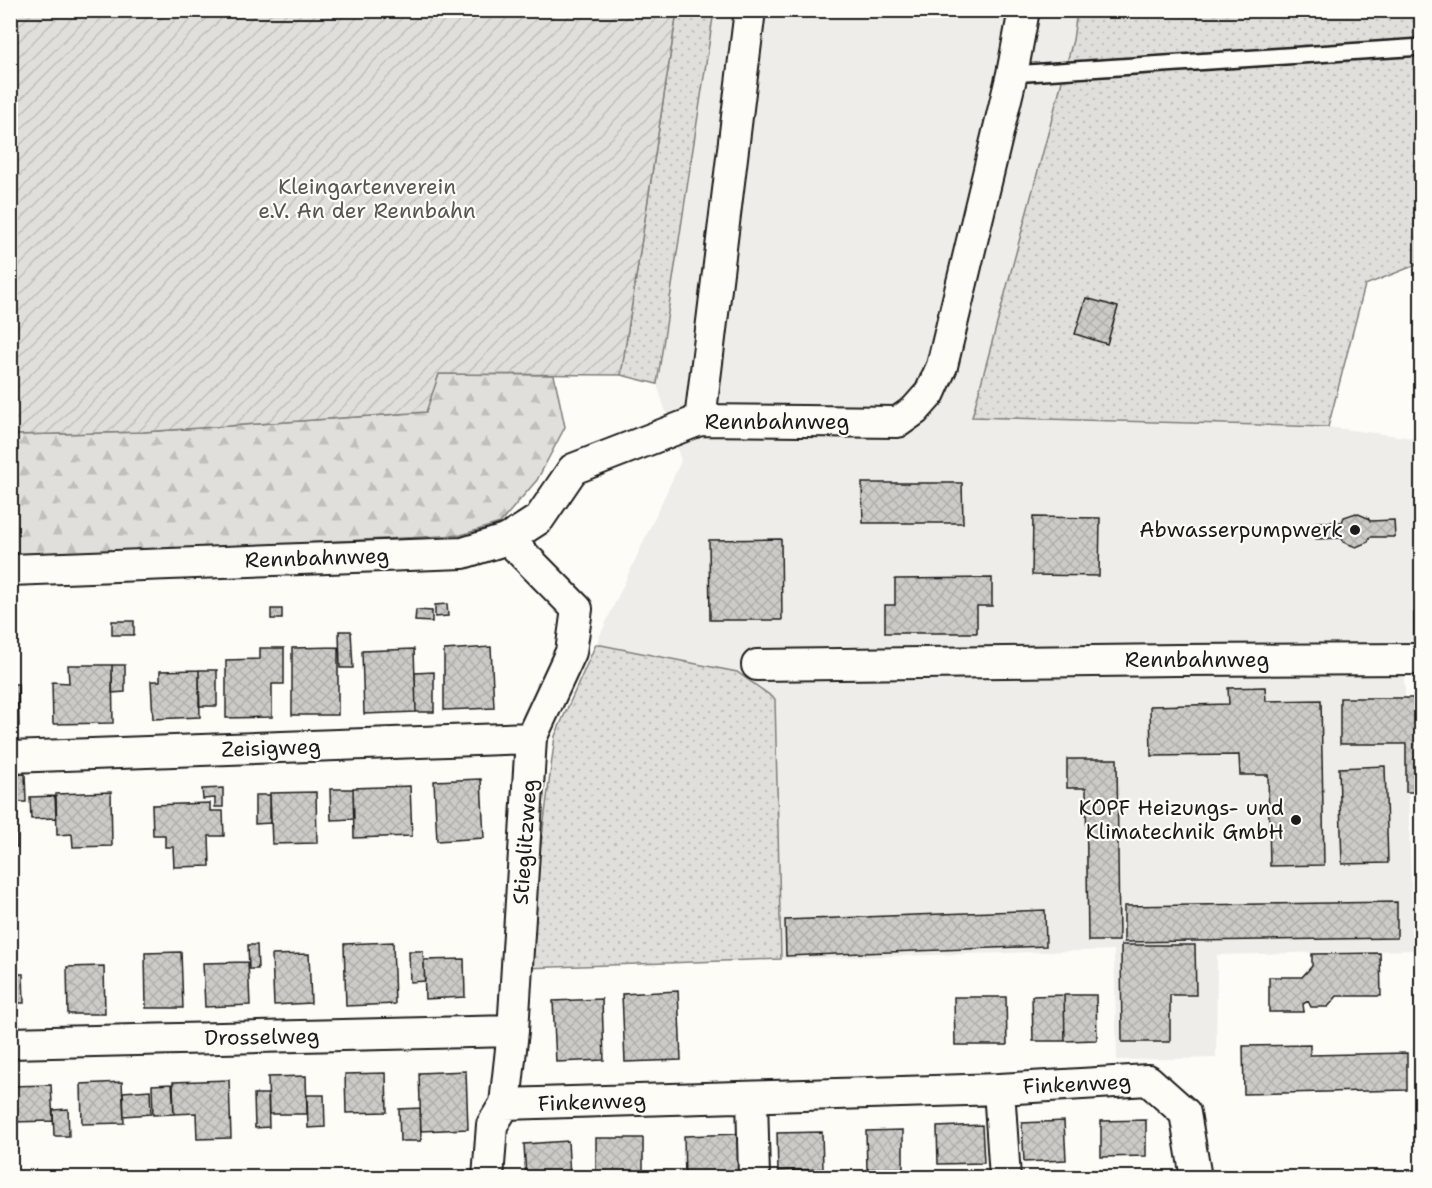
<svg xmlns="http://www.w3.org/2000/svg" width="1432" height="1188" viewBox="0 0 1432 1188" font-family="'Shantell Sans',sans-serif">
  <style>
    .built { fill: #eeede9 }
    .grass { fill: url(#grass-dots); stroke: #7e7e7c; stroke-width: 1.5 }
    .forest { fill: url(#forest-firs); stroke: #7e7e7c; stroke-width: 1.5 }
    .garden { fill: url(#garden-furrows); stroke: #7e7e7c; stroke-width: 1.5 }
    .building { fill: url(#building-cross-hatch); stroke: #1c1c1c; stroke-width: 1.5 }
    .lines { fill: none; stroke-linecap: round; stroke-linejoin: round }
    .service-casing { stroke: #1c1c1c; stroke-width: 20 }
    .minor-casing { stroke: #1c1c1c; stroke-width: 34 }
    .service { stroke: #fdfcf7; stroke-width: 15 }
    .minor { stroke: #fdfcf7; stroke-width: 30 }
    .poi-dot { fill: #1c1c1c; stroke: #fdfcf7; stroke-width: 2 }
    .labels { text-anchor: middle; stroke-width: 4.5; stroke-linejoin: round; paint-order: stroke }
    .park-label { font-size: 21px; fill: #575655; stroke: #fdfcf7 }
    .street-label { font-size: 21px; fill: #1c1c1c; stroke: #fdfcf7 }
    .poi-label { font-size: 21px; fill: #1c1c1c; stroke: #fdfcf7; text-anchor: end }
  </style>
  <defs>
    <pattern id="grass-dots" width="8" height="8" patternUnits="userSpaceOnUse" patternTransform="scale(1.5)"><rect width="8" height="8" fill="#e0dfdb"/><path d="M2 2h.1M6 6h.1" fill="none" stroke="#c0bfbb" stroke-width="1.8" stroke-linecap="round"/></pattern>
    <pattern id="forest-firs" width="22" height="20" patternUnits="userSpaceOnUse" patternTransform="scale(1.5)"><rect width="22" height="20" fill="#e0dfdb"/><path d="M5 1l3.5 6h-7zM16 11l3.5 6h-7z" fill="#c0bfbb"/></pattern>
    <pattern id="garden-furrows" width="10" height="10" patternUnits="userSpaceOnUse" patternTransform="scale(1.5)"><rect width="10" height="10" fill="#e0dfdb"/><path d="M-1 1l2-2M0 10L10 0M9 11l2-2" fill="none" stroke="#c0bfbb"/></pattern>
    <pattern id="building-cross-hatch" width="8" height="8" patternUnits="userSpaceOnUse" patternTransform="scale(1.5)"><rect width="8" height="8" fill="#cccbc8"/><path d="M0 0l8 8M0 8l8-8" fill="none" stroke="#afaeab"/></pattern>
  </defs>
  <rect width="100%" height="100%" fill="#fdfcf7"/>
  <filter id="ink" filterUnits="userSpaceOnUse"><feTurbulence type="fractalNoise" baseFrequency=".0167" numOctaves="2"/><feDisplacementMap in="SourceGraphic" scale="12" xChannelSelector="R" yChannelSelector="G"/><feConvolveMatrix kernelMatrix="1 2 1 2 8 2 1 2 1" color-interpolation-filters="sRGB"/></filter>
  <g filter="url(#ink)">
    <path class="built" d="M714,11h363l-4,29 255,387 93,12v208l-21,1 5,41 8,261 -196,5 -1,103 -99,2 -3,-110 -333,9 -6,-260 -179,-55 85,-183 -24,-77z"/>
    <path class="grass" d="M677,11h37l-57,373 -36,-9z
      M1077,11h344v252l-56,22 -37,142 -356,-10 101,-377z
      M596,644l141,28 38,27 6,260 -256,9 30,-232z"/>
    <path class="forest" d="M439,374l115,1 11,52 -28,53 -37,43 -39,12 -450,23v-123l132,-3 282,-20z"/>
    <path class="garden" d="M10,11h667l-56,364 -182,-1 -13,38 -283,20 -132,3z
      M482,1170l-1,7h-115z"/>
    <path class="building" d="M1086,298l32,9 -11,37 -32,-10z
      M862,483h100l1,40h-100z
      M1356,513l12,5 2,3 24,-1 1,17h-25l-2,5 -12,5 -13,-5 -1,-4 -26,1v-17h26l2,-5z
      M1033,517l67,1 -1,58 -67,-1z
      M781,539l1,81h-72l-1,-80z
      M992,578v28h-15v27h-92v-28h10v-26z
      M447,604l1,12 -13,1v-12z
      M271,609h11v10h-11z
      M416,610l16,1v11l-17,-1z
      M1414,613h8v27h-8z
      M112,621h22v14h-22z
      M339,631h12l2,37h-13z
      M338,647v68h-46v-67z
      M491,647l3,61 -50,2v-60z
      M260,648h24v36h-12v33l-46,1v-58l34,-1z
      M414,649l2,63 -52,2 -2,-63z
      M68,665h44l1,58 -60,1 -1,-42 17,1z
      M112,665h13v27l-13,1z
      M199,670l1,47 -47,2 -2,-38h9v-10z
      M199,670h18v36h-18z
      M434,672v40h-18l-1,-39z
      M10,684h8l1,42h-9z
      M1265,687l1,14 55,-1 3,165 -54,1 -2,-91h-28l-1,-20 -88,1 -1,-50 79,-2 -1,-16z
      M1340,698h82v94h-16v-48h-66z
      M1067,759h50l2,182h-31l-2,-153h-19z
      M1385,766l3,97 -46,1 -3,-96z
      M25,774l1,28h-16v-27z
      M481,779l3,59 -47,3 -3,-60z
      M410,786l2,50 -58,2 -1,-50z
      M223,788v19h-8v-9l-12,1 -1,-10z
      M330,789h23l1,30 -23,1z
      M111,792l1,54 -39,1 -1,-13 -15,1 -1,-41z
      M316,792l1,51 -45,1 -2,-51z
      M255,795h15v28l-15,1z
      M55,796l1,22 -25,1 -1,-22z
      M210,803v8h13l1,25h-15l1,30 -36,1 -1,-20h-8v-12h-12l-1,-30z
      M16,809l1,38h-7v-37z
      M1397,902v36l-273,4v-36z
      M1045,910l1,36 -260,10 -1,-36z
      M393,942l2,62 -49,2 -2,-62z
      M248,945h9l1,24h-9z
      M1121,945h74l1,50h-26v47h-48z
      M409,951h14l2,30 -15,1z
      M181,952l2,56h-37l-1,-55z
      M1380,953l1,43h-44l-9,11h-17l-3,-6 -5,3 1,8h-35v-35h33l10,-11v-12z
      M309,954l2,49 -37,2 -2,-50z
      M464,959l1,38 -40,2 -1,-39z
      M248,962l2,43 -45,2 -2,-44z
      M104,966l1,48h-37l-1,-47z
      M10,974h13l1,29h-13z
      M678,991l3,69 -56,2 -3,-68z
      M1064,995h32l1,45 -32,1z
      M1064,995l1,46h-32l-1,-45z
      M954,997h52l1,48h-52z
      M602,999l2,61 -48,2 -3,-61z
      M1310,1045v10l97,-2v37l-163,4 -1,-48z
      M466,1071l2,58 -47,2 -2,-58z
      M386,1073l1,39 -41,1 -1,-39z
      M306,1076l1,38h-38l-1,-37z
      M229,1080l2,58 -34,1 -1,-26 -22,1 -1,-32z
      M122,1082l2,41 -42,1 -1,-40z
      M172,1084l2,30 -21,1 -1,-30z
      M51,1085l2,36 -43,1v-36z
      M150,1090l1,24 -27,2 -1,-24z
      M254,1094h14l1,33 -14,1z
      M307,1095h17l1,32 -17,1z
      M420,1108l1,33h-21l-1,-32z
      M68,1109l1,27h-15l-1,-26z
      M1146,1120v36l-45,1v-36z
      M1064,1121l2,39 -42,2 -2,-39z
      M982,1125l2,38 -46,1 -1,-37z
      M903,1130v38l-36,1 -1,-38z
      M822,1132l1,37 -45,2 -1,-38z
      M737,1134l2,44h-54l-1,-42z
      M596,1138h47v36h-47z
      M568,1141l2,37h-44l-2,-34z"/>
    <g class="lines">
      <g class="service-casing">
        <path id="service" d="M1012,74l410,-27"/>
      </g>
      <g class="minor-casing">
        <path id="minor" d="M700,420l50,-410
          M10,570l453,-17 45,-14 31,-20 34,-50 127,-49 198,2 17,-12 15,-17 12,-27 70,-292 12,-64
          M757,665l421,-5 244,-1
          M10,757l521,-19
          M10,1043l503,-12
          M999,1089l6,89
          M752,1097l2,81
          M505,1104l494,-15 149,-9 37,33 11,65
          M488,1178l4,-53 13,-21 8,-73 18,-293 40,-86 6,-43 -69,-70"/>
      </g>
      <use href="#service" class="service"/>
      <use href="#minor" class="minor"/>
    </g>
  </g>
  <g class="poi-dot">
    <circle cx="1355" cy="530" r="6"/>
    <circle cx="1296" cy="820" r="6"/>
  </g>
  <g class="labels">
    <g class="park-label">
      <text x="367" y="194">Kleingartenverein<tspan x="367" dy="24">e.V. An der Rennbahn</tspan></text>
    </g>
    <g class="street-label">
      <text x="777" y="429">Rennbahnweg</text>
      <text transform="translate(317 558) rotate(-2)" y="7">Rennbahnweg</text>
      <text x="1197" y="667">Rennbahnweg</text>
      <text transform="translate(271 748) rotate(-2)" y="7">Zeisigweg</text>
      <text transform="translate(525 842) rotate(-86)" y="7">Stieglitzweg</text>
      <text transform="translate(262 1037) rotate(-1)" y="7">Drosselweg</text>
      <text transform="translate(1077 1084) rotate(-3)" y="7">Finkenweg</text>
      <text transform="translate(592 1102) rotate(-2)" y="7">Finkenweg</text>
    </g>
    <g class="poi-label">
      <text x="1343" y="537">Abwasserpumpwerk</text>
      <text x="1284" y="815">KOPF Heizungs- und<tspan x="1284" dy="24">Klimatechnik GmbH</tspan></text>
    </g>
  </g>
  <rect width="1432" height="1188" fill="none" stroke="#fdfcf7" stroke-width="36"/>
  <rect x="18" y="18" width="1396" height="1152" fill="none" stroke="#1c1c1c" stroke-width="2" filter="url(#ink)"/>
</svg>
